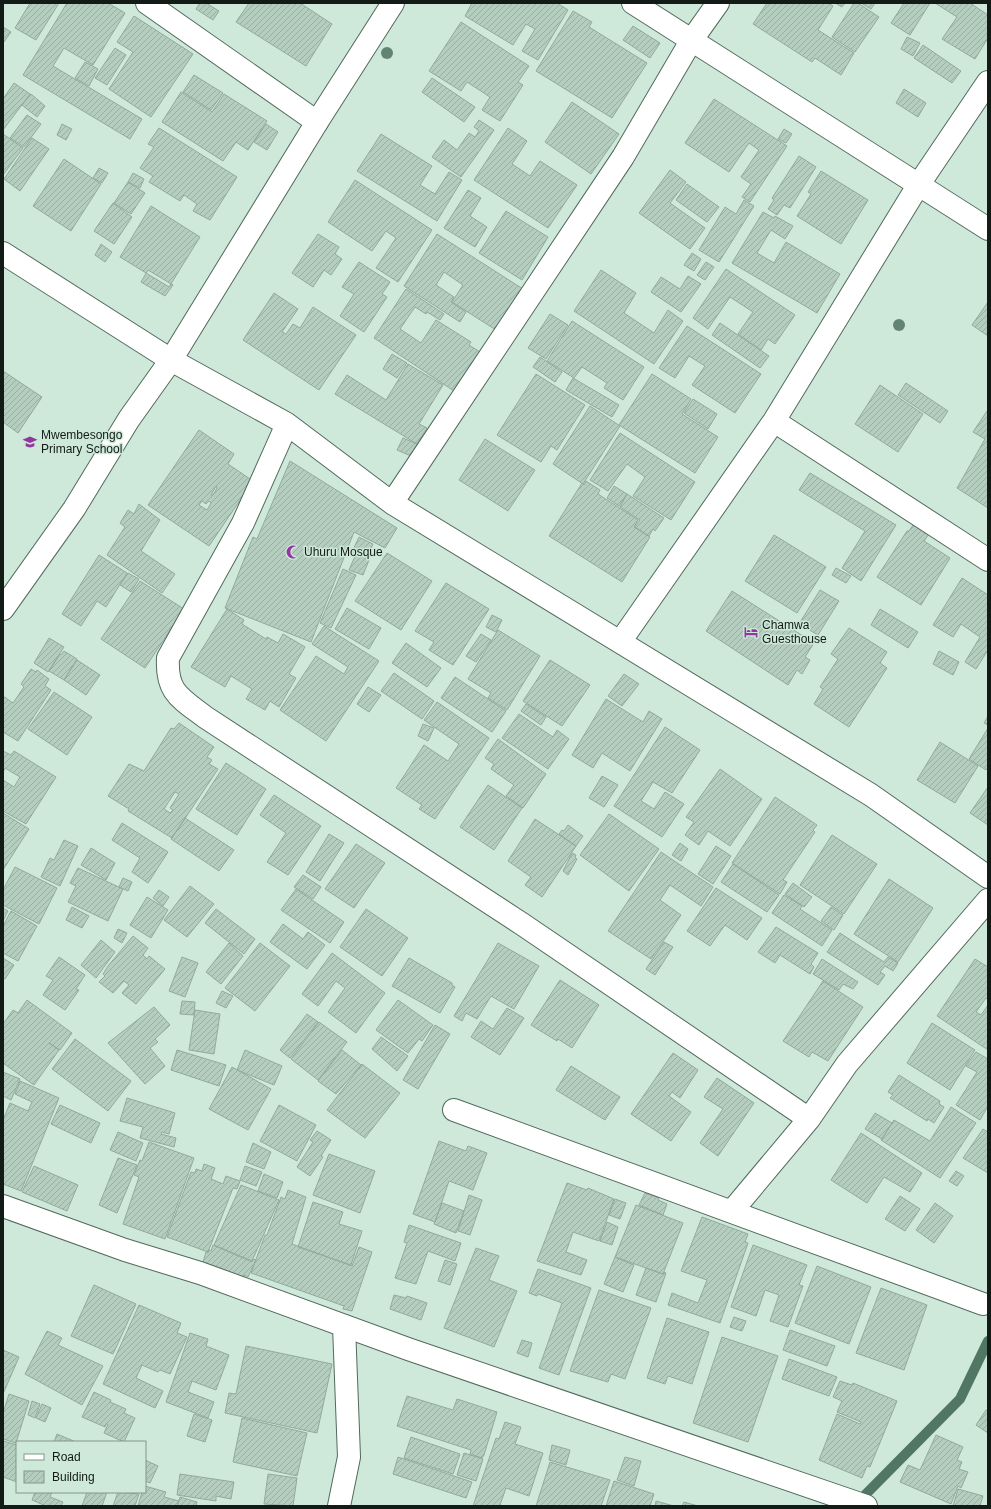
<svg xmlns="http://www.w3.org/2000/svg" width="991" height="1509" viewBox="0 0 991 1509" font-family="Arial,sans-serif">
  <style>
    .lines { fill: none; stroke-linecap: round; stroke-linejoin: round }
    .stream { stroke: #527664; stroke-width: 10 }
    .building { fill: url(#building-hatch); stroke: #91aa9d; fill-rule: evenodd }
    .minor-casing { stroke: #526a5d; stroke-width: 24 }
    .tertiary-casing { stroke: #526a5d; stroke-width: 24 }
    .minor { stroke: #fff; stroke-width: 22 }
    .tertiary { stroke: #fff; stroke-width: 22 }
    .tree { fill: #628475 }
    .labels { text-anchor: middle; stroke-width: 3; stroke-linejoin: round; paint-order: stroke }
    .poi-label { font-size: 12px; fill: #121b16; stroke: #cee8da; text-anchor: start }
  </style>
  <defs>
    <pattern id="building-hatch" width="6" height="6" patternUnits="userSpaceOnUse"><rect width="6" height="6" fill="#b4cdbf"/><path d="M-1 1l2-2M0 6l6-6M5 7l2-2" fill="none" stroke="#9aafa3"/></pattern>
  </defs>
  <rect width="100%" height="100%" fill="#cee8da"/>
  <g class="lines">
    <path class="stream" d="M863,1497l97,-98 28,-58"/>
  </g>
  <path class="building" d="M30,3h29l-23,37 -21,-12z
    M67,3h41l17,10 -32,52 -29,-17 -11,18 89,53 -12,20 -107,-64z
    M200,3h6l13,8 -6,9 -17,-11z
    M249,3h51l32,21 -26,42 -70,-44z
    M472,3h85l11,7 -30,50 -16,-9 13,-22 -9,-5 -13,21 -48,-29z
    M767,3h61l5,3 -15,24 36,23 -13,22 -26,-17 -3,4 -59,-38z
    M835,3h10l-3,4z
    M854,3h4l21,14 -24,35 -23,-15z
    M861,3h14l-4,6z
    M904,3h26l-20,32 -19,-12z
    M935,3h35l18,12v23l-13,21 -33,-20 15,-22z
    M573,11l19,11 -3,5 58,36 -35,55 -76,-47z
    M134,16l59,38 -42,63 -42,-28 24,-37 -16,-10z
    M461,22l68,44 -11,16 5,3 -23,36 -18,-11 8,-13 -23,-15 -6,9 -32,-20z
    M633,26l27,17 -10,15 -27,-18z
    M3,27l8,5 -7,10h-1z
    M907,37l13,6 -7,13 -12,-7z
    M923,45l38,26 -9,12 -38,-25z
    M115,48l11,7 -19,30 -12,-7z
    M85,62l13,7 -9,17 -14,-8z
    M194,75l29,18 -12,17 -28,-18z
    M432,78l43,29 -11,15 -42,-30z
    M14,83l16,11 -27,36v-31z
    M904,89l22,14 -8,14 -22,-14z
    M181,92l31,20 12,-18 43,27 -19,29 -12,-8 -13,19 -61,-39z
    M31,94l14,12 -8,11 -15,-12z
    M714,99l73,47 -37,56 -8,-5 9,-13 -10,-7 18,-27 -10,-7 -20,29 -44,-29z
    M572,102l47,32 -28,40 -46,-32z
    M27,115l14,9 -17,23 -14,-9z
    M479,120l15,10 -33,47 -29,-20 12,-17 13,10 12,-17 6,4 4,-6 -5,-4z
    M62,124l10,5 -6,11 -9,-5z
    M266,124l12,8 -11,18 -13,-8z
    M159,128l78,49 -27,43 -17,-9 4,-7 -13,-9 -4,6 -31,-19 4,-6 -13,-8 14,-21 -6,-3z
    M508,128l19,13 -15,23 18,12 10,-15 37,24 -29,43 -74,-48z
    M784,129l8,5 -6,9 -8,-4z
    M3,134l20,14 -20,27z
    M381,134l51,32 -12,19 15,9 14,-22 13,8 -25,41 -80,-50z
    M32,138l17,11 -29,42 -16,-12z
    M799,156l17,11 -26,41 -6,-3 -7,10 -9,-6 6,-9 -2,-2z
    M64,159l37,25 -30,47 -38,-25z
    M99,168l9,5 -6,10 -9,-5z
    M670,170l16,12 -16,21 35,25 -15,21 -51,-36z
    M821,171l47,29 -27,44 -44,-28 14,-22 -3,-2z
    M133,173l11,6 -4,9 -12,-6z
    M355,180l77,50 -34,52 -22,-14 20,-30 -10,-7 -14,20 -44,-29z
    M128,182l17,11 -14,21 -17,-11z
    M687,184l32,23 -12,15 -31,-22z
    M468,190l13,8 -11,18 17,11 -12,20 -31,-19z
    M744,200l10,6 -35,56 -20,-12 26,-43 11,7z
    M113,203l19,14 -18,27 -20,-13z
    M151,206l49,31 -31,50 -49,-30z
    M506,211l42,26 -26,43 -43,-27z
    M763,212l11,6 1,-2 18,10 -8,13 -14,-9 -14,23 17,10 12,-21 54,32 -23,39 -85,-50z
    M318,234l21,13 -4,7 7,5 -11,16 -7,-5 -11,17 -21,-14z
    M437,234l86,55 -27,41 -44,-28 11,-17 -19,-13 -8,13 18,12 -3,5 15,10 -6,10 -56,-36z
    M101,244l11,8 -7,10 -10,-7z
    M692,253l9,6 -7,12 -10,-6z
    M359,262l31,20 -8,12 5,3 -23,35 -24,-16 14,-22 -12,-7z
    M706,262l8,5 -9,13 -8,-5z
    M726,269l69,46 -20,29 -7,-5 -7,11 -23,-16 15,-22 -23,-15 -22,32 -15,-11z
    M148,270l25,15 -8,11 -24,-14z
    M601,270l35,23 -12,20 30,20 14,-23 15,11 -29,43 -80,-53z
    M688,276l13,8 -20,28 -30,-20 10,-15 19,12z
    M406,289l38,25 -4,6 -13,-8 -1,2 -11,-7 -15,22 21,14 15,-23 35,22 -2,3 11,7 -26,39 -80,-53z
    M274,293l24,16 -16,23 4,2 7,-10 7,4 13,-21 43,28 -37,55 -76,-50z
    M988,302v34l-16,-11z
    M550,314l18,11 -22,34 -18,-11z
    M572,321l72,46 -21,33 -19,-12 3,-5 -25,-16 -8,11 -27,-17z
    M720,323l49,33 -9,12 -48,-33z
    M687,326l74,48 -26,39 -43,-28 13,-19 -16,-10 -14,22 -16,-10z
    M392,354l15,9 -10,15 -14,-9z
    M540,357l22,15 -7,10 -22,-15z
    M408,364l35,21 -24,39 8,4 -10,16 -82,-50 12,-19 39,25z
    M3,371l39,26 -24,36 -15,-11z
    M536,374l49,31 -28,45 -6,-4 -10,16 -44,-27z
    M652,374l39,25 -9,15 36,23 -23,36 -76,-48z
    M573,378l46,27 -7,12 -46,-27z
    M906,383l42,28 -8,12 -42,-28z
    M880,385l43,29 -25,38 -43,-28z
    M693,399l24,15 -9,15 -24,-16z
    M590,406l30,20 -37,58 -30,-20z
    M987,411h1v97l-31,-20 28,-49 -12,-7z
    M199,430l35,24 -6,10 25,17 -44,65 -61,-41zM216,486l1,2 -4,7h-2zM202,501l4,3 3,-3 2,2 -4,7 -8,-5z
    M620,433l75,49 -24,38 -38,-24 12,-19 -18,-13 -19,27 -18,-11z
    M403,438l14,6 -6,12 -14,-6z
    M485,439l50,31 -27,41 -49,-31z
    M290,461l107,67 -12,20 -31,-16 -43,110 -86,-34 28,-71 4,2z
    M810,473l86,52 -35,56 -19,-13 23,-37 -66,-41z
    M586,481l14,9 -2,4 40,26 -4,7 16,10 -28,45 -73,-46 33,-53 2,2z
    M614,486l13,8 -8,12 -12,-8z
    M627,494l37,24 -9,13 -2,-2 -4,7 -14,-9 5,-7 -20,-13z
    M139,504l21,16 -19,31 34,23 -13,19 -55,-38 18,-28 -5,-4 8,-13 6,4z
    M913,525l16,9 -5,7 26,17 -29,47 -44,-28 30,-46h2z
    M774,535l52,32 -29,46 -52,-32z
    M359,537l14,7 -7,15 3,1 -6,15 -14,-5 6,-14 -4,-2z
    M387,553l45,28 -31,49 -46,-29z
    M99,555l28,18 -21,34 -9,-6 -16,25 -19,-12z
    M836,568l15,8 -5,7 -14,-8z
    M343,569l13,6 -25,53 -11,-5z
    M128,573l11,6 -8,13 -11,-7z
    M962,578l26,17v55l-12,19 -11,-7 15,-25 -19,-13 -8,13 -20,-12z
    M140,581l44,28 -39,59 -44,-29z
    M446,583l43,26 -36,56 -24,-15 5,-8 -19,-11z
    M820,590l19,11 -21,34 -19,-11z
    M732,591l82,52 -9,14 5,3 -8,14 -5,-4 -9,15 -82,-54z
    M347,608l34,20 -12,21 -34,-20z
    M227,609l17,11 -2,4 24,15 1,-2 11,6 5,-9 22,13 -16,27 7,4 -17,29 -9,-6 -5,9 -19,-11 6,-10 -21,-13 -6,11 -34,-20z
    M880,609l38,23 -10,16 -37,-23z
    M492,615l10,5 -6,12 -10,-5z
    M324,626l55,35 -53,80 -46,-31 36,-54 28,18 4,-7 -36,-23z
    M849,628l38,24 -7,11 7,5 -38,59 -35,-23 9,-15 -3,-2 18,-28 -7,-5z
    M498,630l42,26 -33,54 -19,-12 3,-5 -23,-14z
    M481,634l10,6 -15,22 -10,-6z
    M49,638l15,9 -16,25 -14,-9z
    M406,643l35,25 -14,19 -35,-24z
    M64,651l13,8 -13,21 -15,-9 11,-17 1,1z
    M939,651l20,11 -6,13 -20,-11z
    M77,660l23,15 -14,20 -22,-15z
    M550,660l40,25 -28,41 -39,-25z
    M31,669l5,3 1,-2 12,9 -4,7 6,4 -33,51 -15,-9v-36l10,7 11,-16 -3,-3z
    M394,673l40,28 -12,18 -41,-28z
    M624,674l15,10 -17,22 -14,-10z
    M455,677l51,34 -14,21 -51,-34z
    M368,687l13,8 -12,17 -12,-8z
    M54,692l38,25 -25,38 -39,-26z
    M606,699l37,23 6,-11 13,8 -32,52 -28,-18 -9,15 -21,-13z
    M437,702l52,36 -54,81 -16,-10 3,-4 -26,-17 28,-43 24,16 11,-17 -35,-24z
    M526,704l20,13 -5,8 -20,-14z
    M519,714l34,23 4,-7 12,9 -21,30 -46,-31z
    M988,716v9l-4,-2z
    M179,723l35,24 -7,10 5,3 -3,4 9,5 -46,69 -44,-27 1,-2 -21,-13 21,-32 15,7 27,-43 3,1zM175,792l4,2 -9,14 3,2 -3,3 -6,-4z
    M423,724l11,4 -6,13 -10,-5z
    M665,727l35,23 -28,43 -19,-11 -12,19 13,8 11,-17 19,12 -22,33 -48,-31z
    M988,728v39l-2,3 -17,-11z
    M498,739l48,35 -23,34 -17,-12 8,-11 -23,-16 3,-5 -9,-6z
    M940,742l38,24 -23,37 -38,-23z
    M3,751l8,4 3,-4 42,26 -30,47 -23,-13v-31l11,7 6,-10 -15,-9 -2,4z
    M226,763l40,26 -29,46 -41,-26z
    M720,769l42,30 -32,47 -22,-15 -9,14 -14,-10 9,-13 -8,-5z
    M602,776l16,9 -14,22 -15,-9z
    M488,785l34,23 -28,42 -34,-23z
    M988,787v38l-18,-12z
    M274,795l47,31 -33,49 -21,-13 19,-29 -26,-18z
    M775,797l42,28 -4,5 2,2 -32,48 4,2 -7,12 -48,-31z
    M3,813l26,16 -26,41z
    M609,814l50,35 -30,42 -49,-36z
    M185,818l49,32 -15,21 -48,-32z
    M535,819l41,27 -34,51 -17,-12 6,-8 -23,-16z
    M122,823l46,29 -20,31 -16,-11 8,-14 -28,-18z
    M568,825l15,11 -7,10 -17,-12 3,-4 2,1z
    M329,834l15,9 -24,38 -14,-9z
    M832,835l45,29 -33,50 -44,-29z
    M64,840l14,6 -18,40 -19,-9 9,-19 4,2z
    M680,843l8,6 -7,12 -9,-6z
    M356,844l29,19 -31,45 -29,-19z
    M716,846l15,10 -18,28 -15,-10z
    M91,848l24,15 -9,17 -25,-15z
    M661,852l52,35 -12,19 -31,-21 -10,15 21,15 -30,44 -43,-28z
    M572,853l4,2 -1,3 2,1 -9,16 -5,-4z
    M733,864l46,31 -12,17 -46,-30z
    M15,867l42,21 -18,36 -36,-19v-15z
    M78,868l45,21 -15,32 -40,-19 8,-16 -6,-3z
    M303,875l18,12 -8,12 -19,-12z
    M123,878l9,4 -4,9 -9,-4z
    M889,879l44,29 -35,54 -44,-28z
    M793,883l19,14 -8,10 -19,-13z
    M190,886l24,18 -27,33 -23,-17z
    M716,888l46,30 -15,22 -22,-15 -15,21 -23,-15z
    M296,889l48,33 -14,21 -49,-33z
    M159,890l10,7 -6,9 -10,-8z
    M784,895l18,11 -2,3 32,21 -10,16 -50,-33z
    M147,897l21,13 -17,28 -21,-13z
    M72,907l17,9 -7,12 -16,-8z
    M831,907l12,8 -9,15 -13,-9z
    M3,908l5,3 -5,10z
    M216,909l39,30 -11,15 -39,-31z
    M366,909l42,29 -26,38 -42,-29z
    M11,911l26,15 -19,35 -15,-8v-27z
    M283,924l20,15 5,-7 17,13 -18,24 -37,-27z
    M776,927l42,26 -7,11 3,3 -4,7 -30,-19 -5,8 -17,-11z
    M118,929l9,4 -5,10 -8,-5z
    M840,933l44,29 4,-5 10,6 -5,8 -8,-5 -5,6 5,3 -7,10 -51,-33z
    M133,936l15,12 -5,7 4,4 2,-3 16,13 -29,35 -14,-11 7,-8 -5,-4 -11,12 -14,-11 6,-6 -2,-2 5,-8z
    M101,940l14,12 -19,26 -15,-13z
    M664,942l9,5 -18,28 -9,-6z
    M229,943l14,13 -22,28 -15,-12z
    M260,943l30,23 -35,45 -30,-23z
    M498,943l41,23 -25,43 -23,-13 -14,23 -11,-6 -4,8 -8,-5z
    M332,953l53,40 -29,40 -28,-21 17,-24 -9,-7 -18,25 -16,-12z
    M59,957l26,18 -9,14 3,1 -14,20 -22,-15 10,-15 -7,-4z
    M182,957l16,6 -13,34 -16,-6z
    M3,958l11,7 -9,14 -2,-1z
    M409,958l43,25v2l3,2 -15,26 -48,-27z
    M822,959l36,23 -5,7 -10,-5 -4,6 -26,-16z
    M975,959l13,8v33l-2,-2 -10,14 5,3 7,-10v45l-51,-34z
    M560,980l39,25 -27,43 -14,-9 -1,2 -26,-16z
    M823,981l40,26 -35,54 -16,-9 -3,5 -26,-16z
    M222,991l11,5 -7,12 -10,-5z
    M27,1000l45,33 -12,17 -11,-7 10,7 -25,35 -31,-22v-39l10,-14 5,3z
    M398,1000l35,25 -11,16 -3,-2 -11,14 -32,-23z
    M182,1001l13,1 -1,13 -14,-1z
    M154,1007l16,18 -15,14 3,3 -8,6 15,18 -20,18 -37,-41z
    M507,1008l17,10 -24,37 -29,-18 10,-16 12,8z
    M195,1010l25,4 -6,40 -25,-4z
    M307,1014l11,8 -28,36 -10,-8z
    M319,1022l28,20 -29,38 -27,-21z
    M932,1023l43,27 -25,40 -43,-27z
    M435,1025l15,9 -32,55 -15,-9z
    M381,1037l27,19 -11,15 -25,-22z
    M75,1039l56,42 -23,30 -56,-42z
    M177,1050l49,15 -7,21 -48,-16z
    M245,1050l37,16 -8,19 -37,-15z
    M342,1050l19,15 -25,29 -18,-13z
    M976,1052l12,7v47l-8,14 -24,-15 21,-33 -11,-6z
    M673,1053l25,17 -18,28 -8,-6 -3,4 22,16 -20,29 -40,-27z
    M362,1064l38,29 -35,45 -38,-28z
    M571,1066l49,31 -15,23 -49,-30z
    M232,1067l39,22 -23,41 -39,-21z
    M3,1072l17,7 -9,21 -8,-4z
    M899,1075l41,26 -1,3 5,3 -10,16 -6,-4 -1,2 -37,-23 3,-3 -5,-3z
    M717,1078l37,25 -36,53 -18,-13 23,-34 -19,-12z
    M20,1081l39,17 -38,93 -18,-7v-64l7,-17 18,8 4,-9 -17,-8z
    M127,1098l48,15 -6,21 -7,-2 -1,2 15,4 -2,9 -34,-9 3,-11 -23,-6z
    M60,1105l40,18 -9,20 -40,-19z
    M279,1105l37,20 -19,36 -37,-20z
    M951,1107l25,16 -36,55 -59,-38 13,-20 36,21z
    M875,1113l17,10 -10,16 -17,-10z
    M983,1129l5,3v41l-25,-15z
    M317,1131l14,9 -10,16 2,1 -13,19 -13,-9 16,-25 -3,-2z
    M118,1132l25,11 -7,18 -26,-11z
    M861,1133l61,40 -12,19 -26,-15 -17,26 -36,-23z
    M439,1141l27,10 2,-5 19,7 -14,37 -24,-9 -14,41 -22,-8z
    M149,1142l45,16 -29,81 -42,-15 16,-47 -5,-2 6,-15 2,1z
    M253,1143l18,9 -7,17 -18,-7z
    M329,1154l46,17 -15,42 -47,-18z
    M118,1158l19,7 -20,48 -18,-8z
    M204,1164l11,4 -4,11 12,5 3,-8 14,5 -3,8 -4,-1 -25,64 -41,-15 24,-65 4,1 1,-4 6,2z
    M34,1166l44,19 -11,26 -45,-19z
    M245,1166l17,6 -6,14 -16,-6z
    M956,1171l8,5 -7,10 -8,-5z
    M264,1174l19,8 -6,16 -19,-7z
    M567,1183l20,7 1,-2 26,11 -15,42 -26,-9 -7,20 21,8 -6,15 -44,-14z
    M241,1185l38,15 -27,61 -38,-16z
    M288,1190l18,7 -14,47 60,22 7,-19 13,5 -20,59 -9,-2 1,-3 -93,-33 14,-38h2l14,-38 4,2z
    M645,1193l14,5 -1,2 9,4 -4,11 -24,-10z
    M469,1195l13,5 -12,35 -12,-4z
    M900,1196l20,13 -15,22 -20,-12z
    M615,1199l11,4 -6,16 -11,-4z
    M313,1202l30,10 -4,12 23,7 -11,34 -53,-18z
    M442,1203l22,8 -8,22 -22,-9z
    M935,1203l18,13 -19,27 -18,-13z
    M636,1205l47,18 -20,51 -48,-17z
    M702,1217l46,17 -3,8 3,1 -28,80 -52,-18 4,-12 26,10 9,-23 -26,-9z
    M607,1222l11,5 -6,18 -12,-4z
    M409,1225l52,18 -6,18 -27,-10 -12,33 -21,-6 12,-35 -3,-1z
    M213,1245l39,17 1,-3 3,1 -8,17 -4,-2v3l-41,-16 3,-10 2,1 1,-3 2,1z
    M753,1245l54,20 -8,20 4,1 -15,41 -18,-6 9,-26 -14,-5 -9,26 -25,-9z
    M476,1248l23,8 -10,24 28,11 -23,56 -50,-19z
    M615,1257l19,8 -11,27 -19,-8z
    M445,1260l12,4 -7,21 -12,-4z
    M817,1266l54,21 -22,57 -54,-21z
    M646,1268l17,6 1,-2 2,1 -10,29 -20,-7z
    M538,1269l53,19 -32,87 -20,-7 23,-65 -24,-9 -1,2 -8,-3z
    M94,1285l42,19 -23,50 -42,-18z
    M881,1288l46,17 -23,65 -48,-17z
    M599,1290l52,18 -26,71 -14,-5 -3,8 -38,-11z
    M394,1295l12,3 1,-2 20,7 -6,17 -31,-11z
    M139,1305l42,18 -4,10 10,4 -17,37 -10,-4 -2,2 -16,-7 -6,13 27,13 -8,17 -52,-24z
    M734,1317l12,4 -4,10 -12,-4z
    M667,1318l42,14 -17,52 -24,-8 -3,8 -18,-6z
    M790,1330l45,16 -8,20 -44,-16z
    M47,1331l15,7 -4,7 45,21 -21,39 -57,-31z
    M190,1333l18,6 -2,7 23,9 -13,35 -24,-9 -4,11 26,10 -6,16 -42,-16z
    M722,1337l56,19 -30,86 -55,-19z
    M522,1340l10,3 -4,14 -11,-4z
    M246,1346l86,18 -15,69 -92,-20 4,-20 7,1z
    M3,1350l16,7 -16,37z
    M789,1359l48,18 -8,19 -47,-17z
    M840,1381l12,4 1,-2 44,18 -27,66 -3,-1 -5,12 -43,-18 18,-46 23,10 1,-2 -24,-10 5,-11 -9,-4z
    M94,1392l17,8 -1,2 16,7 -2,4 11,5 -11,24 -20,-9 4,-9h-2l-1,3 -23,-10z
    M9,1394l20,7 -13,42 -13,-4v-26z
    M407,1396l46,14 4,-11 40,13 -13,43 -2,3 -12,-4 1,-4 -74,-24z
    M32,1401l8,3 -5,14 -7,-3z
    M42,1404l9,4 -6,14 -9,-4z
    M986,1410l2,1v22l-12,-8z
    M194,1414l18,6 -7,22 -18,-6z
    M242,1418l65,15 -10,43 -64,-14z
    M505,1422l16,5 -6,17 28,9 -14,43 -23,-8 -6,17 4,1h-31l23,-68 3,1z
    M57,1434l19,8h-22z
    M936,1435l27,12 -6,13 5,2 -3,7 9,3 -7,16 -3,-2 -7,18 -51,-22 8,-17 12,5z
    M411,1437l49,17 -7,20 -49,-16z
    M3,1441l14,4v37l-14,-5z
    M552,1445l18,5 -4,15 -17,-5z
    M464,1453l19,6 -7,22 -19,-6z
    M398,1457l74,25 -6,16 -73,-24z
    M625,1457l16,4 -7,25 -17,-6z
    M145,1460l13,6 -8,17 -5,-2z
    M550,1462l60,18 -9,26h-65z
    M180,1474l54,8 -3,17 -15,-3v5l-39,-6z
    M268,1474l29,4 -4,28 -29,-2z
    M614,1481l40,13 -4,12h-44z
    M145,1486l21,6 -2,5 15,4 -2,5h-39l4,-14h3z
    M958,1489l25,7 -3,10h-27z
    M35,1492h17l-2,5 13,5 -2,4h-15l-14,-6z
    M87,1492h20l-5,14h-20z
    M118,1492l21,2 -4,12h-22z
    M180,1497l17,5 -1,4h-19z
    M656,1501l18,5h-19z
    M684,1502l14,4h-16z"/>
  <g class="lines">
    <g class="minor-casing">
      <path id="minor" d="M147,3l170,119
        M633,3l355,226
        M3,253l168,107 116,64 105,79 479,292 117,82
        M774,421l214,139
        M287,424l-44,99 -75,135c-2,34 12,40 37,59l317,207 287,195
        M392,503l231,-346 68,-116 27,-38
        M620,642l154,-221 145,-237 69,-102
        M454,1110l529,194
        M732,1211l77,-92 38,-55 141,-164
        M339,1506l10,-49 -5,-131"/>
    </g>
    <g class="tertiary-casing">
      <path id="tertiary" d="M3,609l71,-100 55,-90 42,-59 146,-238 76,-119
        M3,1206l122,44 75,23 208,76 458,157"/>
    </g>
    <use href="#minor" class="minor"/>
    <use href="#tertiary" class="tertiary"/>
  </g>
  <g class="tree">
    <circle cx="387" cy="53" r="6"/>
    <circle cx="899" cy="325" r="6"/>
  </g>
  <defs>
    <g id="school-bare" transform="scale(1.08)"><path d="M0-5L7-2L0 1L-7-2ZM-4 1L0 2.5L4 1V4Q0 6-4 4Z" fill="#9236a0" stroke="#cee8da" stroke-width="2.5" paint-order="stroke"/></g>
    <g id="mosque-bare" transform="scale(1.08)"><path d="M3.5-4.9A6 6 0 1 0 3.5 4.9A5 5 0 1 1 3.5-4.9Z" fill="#9236a0" stroke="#cee8da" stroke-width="2.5" paint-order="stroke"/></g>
    <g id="hotel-bare" transform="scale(1.08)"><path d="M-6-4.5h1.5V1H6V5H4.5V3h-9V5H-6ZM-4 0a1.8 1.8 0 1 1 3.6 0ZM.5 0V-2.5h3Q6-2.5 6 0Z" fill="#9236a0" stroke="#cee8da" stroke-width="2.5" paint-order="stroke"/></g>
  </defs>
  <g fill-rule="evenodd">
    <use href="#school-bare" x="30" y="442"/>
    <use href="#mosque-bare" x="293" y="552"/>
    <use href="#hotel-bare" x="751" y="632"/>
  </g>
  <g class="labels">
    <g class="poi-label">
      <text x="41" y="439">Mwembesongo<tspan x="41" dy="14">Primary School</tspan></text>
      <text x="304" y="556">Uhuru Mosque</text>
      <text x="762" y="629">Chamwa<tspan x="762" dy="14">Guesthouse</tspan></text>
    </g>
  </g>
  <rect width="991" height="1509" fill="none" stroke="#121b16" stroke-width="8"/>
  <rect x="16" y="1441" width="130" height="52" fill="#cee8da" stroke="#83968c"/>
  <rect x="24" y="1454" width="20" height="6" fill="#ffffff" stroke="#83968c"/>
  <text x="52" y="1461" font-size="12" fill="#121b16">Road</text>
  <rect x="24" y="1471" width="20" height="12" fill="url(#building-hatch)" stroke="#83968c"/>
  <text x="52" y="1481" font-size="12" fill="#121b16">Building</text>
</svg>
